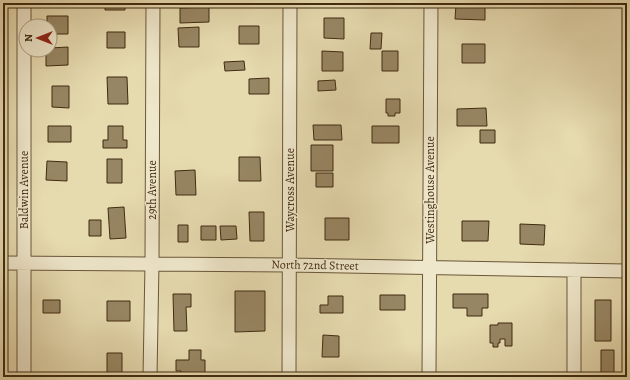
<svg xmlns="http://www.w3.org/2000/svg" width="630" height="380" viewBox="0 0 630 380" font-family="Alegreya,serif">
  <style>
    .building { fill: #978663; stroke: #412b11 }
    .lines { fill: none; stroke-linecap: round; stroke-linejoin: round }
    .street-casing { stroke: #6a5738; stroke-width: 15 }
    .street { stroke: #efe7cb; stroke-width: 13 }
    .labels { text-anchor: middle; stroke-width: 3; stroke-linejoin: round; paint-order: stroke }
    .street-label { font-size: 12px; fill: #412b11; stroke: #efe7cb }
  </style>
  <rect width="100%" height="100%" fill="#e6daaf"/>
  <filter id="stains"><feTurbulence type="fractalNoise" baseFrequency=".005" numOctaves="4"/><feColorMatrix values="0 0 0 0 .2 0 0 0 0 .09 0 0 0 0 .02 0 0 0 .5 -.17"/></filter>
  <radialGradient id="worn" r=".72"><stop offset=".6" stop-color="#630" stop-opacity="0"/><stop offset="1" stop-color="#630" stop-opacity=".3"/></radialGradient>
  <path class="building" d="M105,3h20v7h-20z
    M456,4h29v16l-30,-1z
    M209,7v15l-29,1v-15z
    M47,16h21v18h-18v-8h-3z
    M324,18h20v21l-20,-1z
    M239,26h20v18h-20z
    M199,27v20h-20l-1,-19z
    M107,32h18v16h-18z
    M371,33h11l-1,16h-11z
    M462,44h23v19h-23z
    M68,47v18l-22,1v-16h4v-2z
    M322,51l21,1v19h-21z
    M382,51h16v20h-16z
    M244,61l1,9 -20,1 -1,-9z
    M107,77h20l1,27h-20z
    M269,78v16h-20v-15z
    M335,80l1,10 -18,1v-10z
    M52,86h17v22l-17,-1z
    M386,99h14v14h-5v3h-7v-3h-2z
    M486,108l1,18h-30v-17z
    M313,125h28l1,15h-28z
    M48,126h23v16h-23z
    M108,126h15v14h4v8h-24v-8h5z
    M372,126h27v17h-27z
    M480,130h15v13h-15z
    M311,145h22v26h-22z
    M239,157h21l1,24h-22z
    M107,159h15v24h-15z
    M47,161l20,1v19l-21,-1z
    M195,170l1,25h-20l-1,-24z
    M316,173h17v14h-17z
    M124,207l2,31 -16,1 -2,-31z
    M249,212h15v29h-14z
    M325,218h24v22h-24z
    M89,220h12v16h-12z
    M462,221h27l-1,20h-26z
    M520,224l25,1 -1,20 -24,-1z
    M178,225h10v17h-10z
    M201,226h15v14h-15z
    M220,226h16l1,13 -16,1z
    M235,291h30v40l-30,1z
    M173,294h18v13h-5l1,24h-13z
    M453,294h35v14h-6v8h-15v-8h-14z
    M380,295h25v15h-25z
    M328,296h15v17h-23v-8h8z
    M43,300h17v13h-17z
    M595,300h16v41h-16z
    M107,301h23v20h-23z
    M498,323h14v23h-7v-7h-5v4h-2v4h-5v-4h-3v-18h8z
    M323,335l16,1v21h-17z
    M189,350h12v10h4v16h-24v-5h-5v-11h13z
    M601,350h13v24h-13z
    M107,353h15v24h-15z"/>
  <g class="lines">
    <g class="street-casing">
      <path id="street" d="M3,263l287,2 337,6
        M574,270v107
        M24,377v-374
        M150,377l2,-114 1,-260
        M289,377l1,-374
        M429,377l2,-374"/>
    </g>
    <use href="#street" class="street"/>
  </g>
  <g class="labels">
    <g class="street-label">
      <text transform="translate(24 190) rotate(-90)" y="4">Baldwin Avenue</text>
      <text transform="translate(152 190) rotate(-90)" y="4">29th Avenue</text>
      <text transform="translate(290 190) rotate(-90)" y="4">Waycross Avenue</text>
      <text transform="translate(430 190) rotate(-90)" y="4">Westinghouse Avenue</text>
      <text transform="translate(315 265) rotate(1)" y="4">North 72nd Street</text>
    </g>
  </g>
  <rect width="630" height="380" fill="none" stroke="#e6daaf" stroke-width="16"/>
  <rect x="4" y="4" width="622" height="372" fill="none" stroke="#412b11" stroke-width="2"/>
  <rect x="8" y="8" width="614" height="364" fill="none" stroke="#412b11"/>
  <g transform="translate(38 38) rotate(270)"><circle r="19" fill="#efe7cb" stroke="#a99c81"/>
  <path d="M0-3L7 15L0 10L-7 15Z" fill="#8f2418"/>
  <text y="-6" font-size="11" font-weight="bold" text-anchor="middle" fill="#412b11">N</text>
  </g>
  <rect width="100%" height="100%" filter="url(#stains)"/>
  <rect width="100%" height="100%" fill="url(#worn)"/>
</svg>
